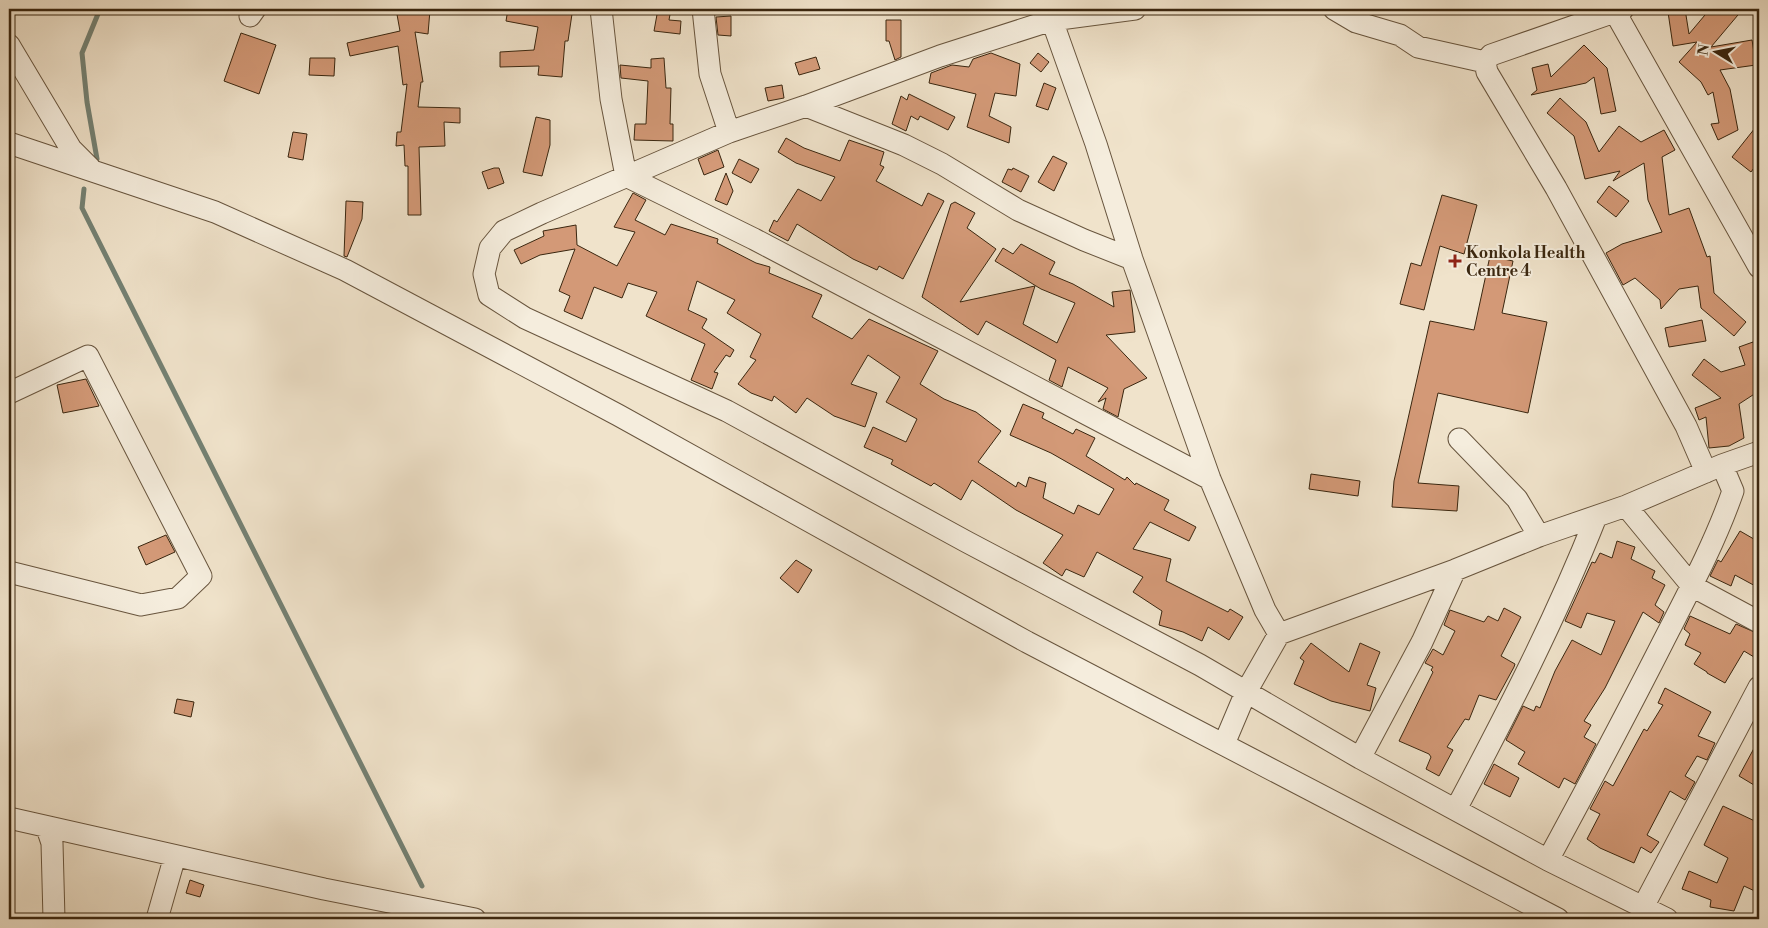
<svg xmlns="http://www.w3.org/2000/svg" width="1768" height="928" viewBox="0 0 1768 928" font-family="'Libre Bodoni',serif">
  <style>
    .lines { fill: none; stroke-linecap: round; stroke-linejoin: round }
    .stream { stroke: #748173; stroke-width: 5 }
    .building { fill: #d39977; stroke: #3a260f }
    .minor-casing { stroke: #68553e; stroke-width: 23 }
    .minor { stroke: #f5eddd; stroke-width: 21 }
    .poi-dot { fill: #8f2418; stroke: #f5eddd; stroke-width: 2 }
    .labels { text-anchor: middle; stroke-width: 4; stroke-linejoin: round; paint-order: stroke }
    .poi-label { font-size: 16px; font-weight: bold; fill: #3a260f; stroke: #f5eddd; text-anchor: start }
  </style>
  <rect width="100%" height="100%" fill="#f0e3cb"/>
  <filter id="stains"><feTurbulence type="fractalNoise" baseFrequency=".004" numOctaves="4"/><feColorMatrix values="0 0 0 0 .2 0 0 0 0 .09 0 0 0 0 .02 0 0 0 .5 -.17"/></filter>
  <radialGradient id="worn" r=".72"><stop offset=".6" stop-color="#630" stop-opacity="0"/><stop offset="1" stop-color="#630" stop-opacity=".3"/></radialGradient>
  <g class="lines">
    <path class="stream" d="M97,159l-10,-57 -5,-49 18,-44
      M84,189l-2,19 340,678"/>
  </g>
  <path class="building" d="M396,9l34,1 -2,24 -13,-2 8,50h-2l-3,25 42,1v15l-16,-1 1,24 -26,1 2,68h-13v-49h-3l-1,-21 -8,1 1,-14h4l6,-48 -4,1 -5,-39 -48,10 -3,-13 53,-12z
    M508,9h30l34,5 -4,27h-3l-3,36 -24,-2 1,-9 -39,1v-15l34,-2 4,-23 -32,-6z
    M658,9h13l-2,11 12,1 -1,13 -26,-3z
    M1685,9l4,25 21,-25h33l-32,38 41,-7 4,25 -36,5 10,19 8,41 -20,10 -7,-16 8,-1 -6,-31 -5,3 -7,-13 -22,-20 18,-20 -24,4 -5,-34z
    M731,16v20l-13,-1 -2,-18z
    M886,20h15v37l-6,3 -6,-19h-3z
    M241,33l35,12 -17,49 -35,-13z
    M1584,45l23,23 9,43 -15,3 -7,-37 -8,6 -55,12 6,-5 -5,-22 16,-4 3,13z
    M991,53l29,11 -4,32 -21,-3 -6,23 22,11 -2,16 -42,-16 9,-33 -47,-11 2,-10 21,-8 17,2 4,-8z
    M1038,53l11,9 -8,10 -11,-9z
    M816,57l4,12 -21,6 -4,-12z
    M310,58h25l-1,18 -25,-1z
    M664,58l2,30h5l-1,36h3v17l-39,-1 1,-16h11l2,-43 -27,-3 -1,-13 31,3v-9z
    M1044,83l12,5 -8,22 -12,-4z
    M782,85l2,13 -16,3 -3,-13z
    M909,94l46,23 -7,13 -28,-14 -2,4 -7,-4 -5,15 -14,-7 9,-28 6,4z
    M1560,98l26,24 13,30 20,-26 22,16 23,-12 11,20 -13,7 7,58 20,-7 18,49 3,-1 4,37 32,29 -12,14 -33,-28 -3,-22 -19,3 -18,20 -1,-9 -25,-22 -12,7 -17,-32 16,-9 40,-12 -14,-32 -4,-37 -31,18 7,-10 -35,8 -11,-43 -27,-23z
    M536,117l14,3v25l-8,31 -19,-4z
    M1759,123v38l-8,11 -19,-15z
    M293,132l14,2 -4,26 -15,-3z
    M786,138l18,10 36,13 9,-21 35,12 -4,13 4,2 -8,14 46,25 6,-13 16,8 -41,78 -24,-13 -2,4 -24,-11 -56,-35 -9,17 -19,-10 5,-11 3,2 21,-33 23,12 14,-24 -39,-14 -18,-11z
    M718,150l6,17 -20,8 -6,-16z
    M1053,156l14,7 -13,28 -16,-9z
    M739,159l20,10 -8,14 -19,-10z
    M494,168h5l5,15 -16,6 -6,-17z
    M1013,168l16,8 -8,16 -19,-10 6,-13 4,1z
    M726,173l7,18 -6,14 -12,-5z
    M1609,186l20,15 -13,16 -19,-15z
    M633,193l13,7 -11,20 30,15 6,-11 47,15 -1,4 39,20 14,4 -1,6 53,22 -10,22 40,22 17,-20 69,32 -18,33 24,15 32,13 25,19 -23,31 38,25 2,-5 8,5 3,-10 17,6 -3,15 31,16 4,-9 21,10 15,-26 -63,-36 -41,-18 13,-31 21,9 -2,5 31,16 3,-5 19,9 -9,18 39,24 2,-3 8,8 1,-2 33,17 -5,10 32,17 -7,14 -39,-19 -17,27 38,10 -5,22 62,31 2,-3 13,8 -14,23 -21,-13 -6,14 -19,-9 -24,-7 3,-14 -29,-19 10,-15 -46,-25 -13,25 -18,-8 -4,7 -19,-13 20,-28 -47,-25 -44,-30 -11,20 -27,-17 -3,3 -40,-22 2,-4 -29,-13 9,-20 33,15 11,-23 -31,-17 14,-25 -32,-22 -17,29 26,9 -12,34 -31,-11 -27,-18 -11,15 -22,-17 -2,5 -21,-8 -13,-9 18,-24 -6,-3 11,-23 -34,-21 8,-13 -38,-19 -9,29 19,9 -5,9 32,22 -4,7 -4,-2 -12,17 4,1 -6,16 -21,-9 14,-36 -59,-28 11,-24 -29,-9 -6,15 -28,-11 -12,32 -18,-8 6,-15 -11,-5 16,-42 -35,6 -19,9 -7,-14 30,-14 -1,-5 33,-6 1,20 40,21 18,-34 -21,-5z
    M1442,195l35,10 -13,49 -24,-8 -16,64 -24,-6 11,-41 10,3z
    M346,201l17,1 -1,17 -15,38 -3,-1z
    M955,202l20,11 -8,15 29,21 -36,53 75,-16 -12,38 34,19 18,-40 -34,-14 -46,-28 8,-13 10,6 8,-10 34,18 -6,12 24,10 41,23 -2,-15 18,-2 5,42 -29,3 41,43 -23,11 -6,28 -15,-8 3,-11 -8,4 10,-14 -40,-21 -6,20 -13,-7 7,-20 -70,-39 -8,14 -56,-38 29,-93z
    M1490,256l23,5 -11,52 45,9 -19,91 -90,-20 -20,90 41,3 -2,25 -65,-4 2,-26 36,-160 44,9z
    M1702,320l4,21 -37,6 -4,-19z
    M1753,342l6,18v31l-20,13 5,34 -15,8 -20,2 -3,-31 -7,3 -4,-12 26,-10 -29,-23 12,-16 17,13 24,-7 -6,-18z
    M86,379l13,27 -36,7 -6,-28z
    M1311,474l49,7 -2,15 -49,-7z
    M1740,531l19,11v46l-24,-13 -4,11 -21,-10 8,-16 3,2z
    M166,535l9,17 -29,13 -8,-18z
    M1617,541l18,6 -4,12 24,12 -3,7 13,7 -10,20 9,7 -5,11 -16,-11 -38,76 -21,33 7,4 -7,12 12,7 -21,40 -11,-6 -5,10 -41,-24 7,-12 -19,-12 17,-34 11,5 2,-5 4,2 15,-37 17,-31 29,15 14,-34 -28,-8 -6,15 -16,-7 27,-59 3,1 5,-10 12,5z
    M796,560l16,10 -14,23 -18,-15z
    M1504,608l17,9 -20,39 14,8 -1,3 -18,33 -17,-5 -10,25 -4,-1 -18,28 6,3 -14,26 -13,-7 5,-12 -2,-3 -30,-13 34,-69 -2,-2 2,-3 -8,-4 8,-14 10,6 12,-24 -11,-6 6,-15 34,12 4,-6 10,5z
    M1690,616l40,18 6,-10 23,10v26l-15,-9 -19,32 -18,-10v-1l-13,-8 7,-11 -16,-8 5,-11 -6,-5z
    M1311,643l38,29 11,-29 20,9 -13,33 9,3 -6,23 -39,-10 -37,-17 10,-23 -4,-3z
    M1665,688l46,24 -13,24 17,7 -8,17 -10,-4 -12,20 10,6 -10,18 -15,-9 -23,44 12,7 -8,11 -10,-6 -7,16 -34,-15 -13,-9 13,-25 -10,-5 15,-28 8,5 31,-57 3,2 16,-26 -5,-2z
    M177,699l17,3 -3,15 -17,-4z
    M1759,739v49l-20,-12z
    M1494,764l25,14 -9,19 -26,-13z
    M1723,806l36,17v70l-15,-7 -10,25 -24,-4 1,-7 -29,-11 7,-18 28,12 11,-25 -24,-13z
    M190,880l14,5 -4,12 -14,-4z"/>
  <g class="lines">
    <g class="minor-casing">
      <path id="minor" d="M601,9l10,90 15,77 128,63 456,240
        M703,9l7,65 19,58
        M1048,9l48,135 36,115 78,220 55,131 14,24
        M1135,9l-83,11 -112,36 -134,50 -77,26 -187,81 -38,18 -14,17 -6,26 5,21 36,23 202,93 240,131 233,123 160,93 188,102 119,59
        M1334,9l22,13 44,13 18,12 67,15
        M1623,9l-132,46 -6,7 2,10 69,116 130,238 20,46
        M1615,12l144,255
        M250,16l5,-7
        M9,45l62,104 19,19
        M806,106l98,39 38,19 76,46 66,30 48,19
        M9,143l206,69 130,58 273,145 409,227 531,277
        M9,393l79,-37 113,220 -23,22 -37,7 -132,-33
        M1459,439l58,60 22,37
        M1626,506l66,80 67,36
        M1224,744l22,-52 33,-58 176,-64 84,-34 87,-30 96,-41 37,-13
        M1360,758l62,-116 33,-72
        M1456,809c51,-96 100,-191 140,-292
        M9,818l315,71 151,30
        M47,828l5,15 2,76
        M1548,860c39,-72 78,-145 115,-218 25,-49 52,-99 70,-151l-11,-26
        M1643,907l116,-220
        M157,919l18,-63"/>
    </g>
    <use href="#minor" class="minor"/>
  </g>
  <path class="poi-dot" d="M1452.5 253.5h5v5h5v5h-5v5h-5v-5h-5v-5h5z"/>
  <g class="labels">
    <g class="poi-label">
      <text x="1466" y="258">Konkola Health<tspan x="1466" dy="18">Centre 4</tspan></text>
    </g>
  </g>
  <rect width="1768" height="928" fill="none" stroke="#f0e3cb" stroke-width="30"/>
  <rect x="10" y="10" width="1748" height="908" fill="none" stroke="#3a260f" stroke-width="2.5"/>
  <rect x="15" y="15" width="1738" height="898" fill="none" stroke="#3a260f"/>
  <g transform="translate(1716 52) rotate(280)" stroke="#f5eddd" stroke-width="4" paint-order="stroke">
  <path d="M0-4L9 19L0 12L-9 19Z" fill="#3a260f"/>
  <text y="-8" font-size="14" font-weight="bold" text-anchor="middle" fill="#3a260f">N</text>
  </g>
  <rect width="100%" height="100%" filter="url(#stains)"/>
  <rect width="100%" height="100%" fill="url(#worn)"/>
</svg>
